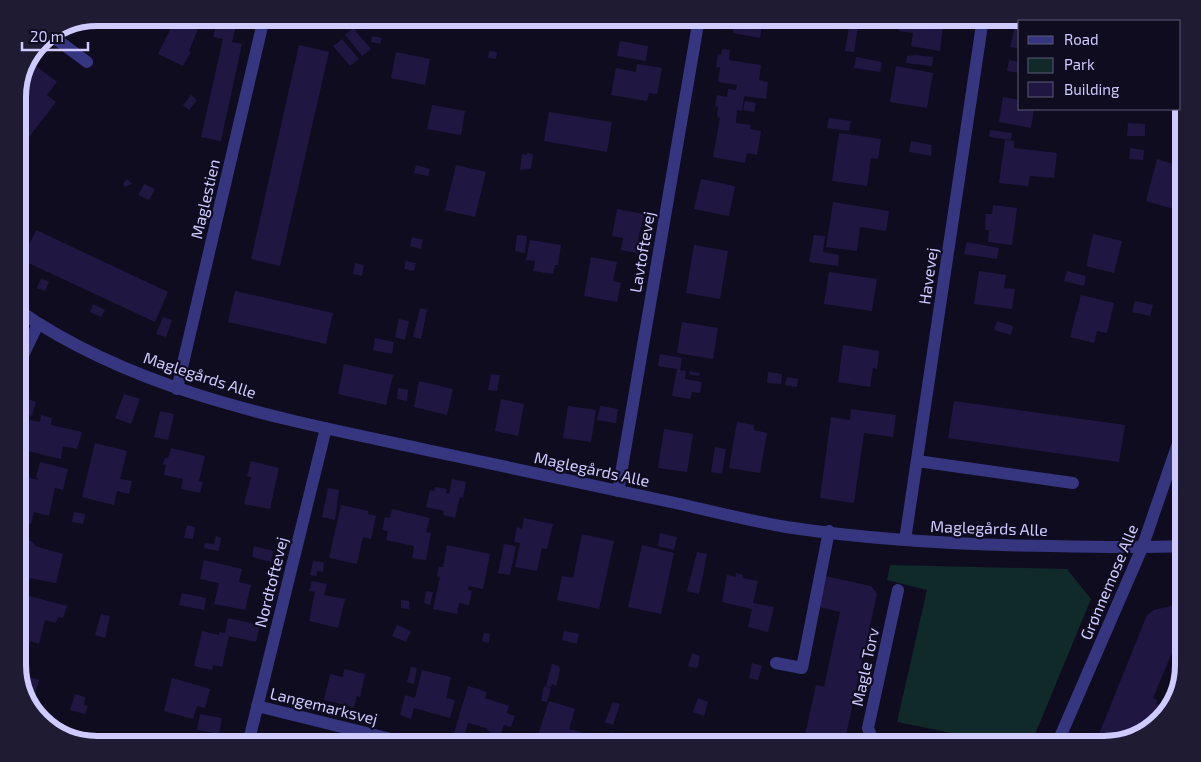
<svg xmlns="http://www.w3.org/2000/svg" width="1201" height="762" viewBox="0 0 1201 762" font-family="'Exo 2',sans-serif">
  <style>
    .green { fill: #0f2a28 }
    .building { fill: #1f1741 }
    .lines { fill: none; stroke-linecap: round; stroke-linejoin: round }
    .minor { stroke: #363580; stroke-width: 12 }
    .labels { text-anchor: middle; stroke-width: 4.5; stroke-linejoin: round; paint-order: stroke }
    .street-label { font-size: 16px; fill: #cfcaff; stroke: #0f0c20 }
    .rim { fill: none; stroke: #cfcaff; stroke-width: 6 }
  </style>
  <rect width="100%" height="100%" fill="#0f0c20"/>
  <path class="green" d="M890,565l177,4 24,30 -60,145h-26l-108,-22 30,-132 -40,-10z"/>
  <path class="building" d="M176,18h11l13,6 -11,27 2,1 -8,14 -25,-12z
    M218,18h20l-6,24 10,2 -21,97 -20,-4 22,-98 -10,-2z
    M291,18h9l-2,7 -8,-2z
    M629,18h17l-1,3z
    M735,18h28l-3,20 -27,-5z
    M901,18h43l-4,33 -29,-5 2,-13 -14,-2z
    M1017,18h30l-1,3h-26v28l-10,-2z
    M849,26l9,1 -4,25 -9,-1z
    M353,28l18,21 -9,7 -17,-21z
    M372,36l10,2 -2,6 -9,-2z
    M342,39l17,20 -9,7 -17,-20z
    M620,41l28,5 -2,15 -29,-5z
    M299,45l30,7 -49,214 -29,-7z
    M722,49l8,1 -1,10 32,5 -2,15 9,2 -2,17 -22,-3 -2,15 -5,-1 -1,13 15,2 -1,4 11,2 -4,24 -10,-2 -2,10 -32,-6 7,-39 -3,-1 1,-10 -3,-1 2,-11 10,2 1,-8 8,1 1,-5 -19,-3 2,-15h-4l2,-13 3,1z
    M489,51l8,1 -1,7 -8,-1z
    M396,52l34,7 -5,26 -34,-7z
    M916,55l17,2 -1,9 -26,-3 1,-7z
    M856,57l26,5 -2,10 -26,-4z
    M1009,60l11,2v11l-13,-2z
    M31,62l26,20 -10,13 9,7 -30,39 -8,-1v-48z
    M637,64l25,4 -5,26 -8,-1 -2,8 -36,-6 5,-27 20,4z
    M896,66l37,7 -6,35 -37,-6z
    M191,95l6,5 -8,10 -6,-5z
    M1003,97l17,3v9h14l-3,19 -32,-6z
    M745,101l11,2 -2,9 -11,-2z
    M432,105l33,6 -4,24 -34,-6z
    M549,112l63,10 -5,30 -63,-11z
    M829,118l22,3 -2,10 -22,-3z
    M1128,123l17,1v12h-18z
    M990,130l22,3 -1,7 -22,-3z
    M839,133l42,6 -3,20 -7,-1 -4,28 -35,-5z
    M1005,140l9,1v7l43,5 -3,25 -24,-2 -2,10 -29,-3z
    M911,141l21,4 -1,11 -22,-4z
    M1130,148l14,2 -1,10 -14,-1z
    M527,153l6,1 -2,15 -11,1 2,-16 5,1z
    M1157,159l26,8v20l-6,23 -31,-9z
    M416,165l14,4 -2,7 -14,-3z
    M456,165l30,7 -11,45 -30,-7z
    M127,179l5,5 -7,3 -2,-3z
    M701,179l34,7 -6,30 -35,-7z
    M144,184l11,5 -6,11 -11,-5z
    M833,202l56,9 -3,20 -26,-4 -3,24 -31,-4z
    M993,205l24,3 -5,37 -24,-3 1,-12h-4l1,-16h6z
    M617,209l27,5 -6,26 6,2 -3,12 -20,-4 2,-12 -11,-2z
    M1176,228l7,1v12l-10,-2z
    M36,230l132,62 -13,30 -133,-62z
    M1093,234l29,7 -8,32 -28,-7z
    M517,235l10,1 -2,17 -10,-2z
    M814,235l11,1 -2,16 16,3 -1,11 -29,-4z
    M412,237l11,3 -2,9 -11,-3z
    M530,240l31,5 -3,20h-3l-2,9 -20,-3 2,-10 -9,-1z
    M967,242l32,6 -2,11 -33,-5z
    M694,245l34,6 -8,48 -34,-6z
    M591,257l26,5 -4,19 8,2 -4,19 -33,-6z
    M406,261l10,2 -2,8 -10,-2z
    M355,263l9,2 -2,11 -9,-2z
    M979,271l27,4 -2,13 11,1 -3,20 -38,-5z
    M1067,271l19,5 -2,10 -20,-5z
    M829,272l48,7 -5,32 -48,-7z
    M41,278l8,4 -4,9 -8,-3z
    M235,291l98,22 -7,31 -98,-22z
    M1081,295l33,8 -7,30 -10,-2 -3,12 -24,-6z
    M1135,301l18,4 -3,11 -18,-4z
    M93,304l12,6 -4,7 -11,-5z
    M420,308l7,2 -6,29 -8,-2z
    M163,317l9,3 -6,17 -10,-3z
    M399,319l10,2 -4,19 -10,-3z
    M997,321l16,5 -2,9 -17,-5z
    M682,322l36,6 -5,31 -36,-6z
    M375,338l19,4 -2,12 -19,-4z
    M843,345l36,6 -2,18 -4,-1 -3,19 -32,-5z
    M660,354l22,4 -2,12 6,1 -1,8 17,3 -2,11 -8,-1 -2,7 -18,-3 5,-27 -19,-3z
    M344,364l49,11 -7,30 -48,-11z
    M690,371l10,2 -1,3 -10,-2z
    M768,372l14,2 -1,10 -14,-1z
    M491,374l9,1 -3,16 -9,-1z
    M787,377l11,2 -1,8 -12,-2z
    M419,381l34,8 -6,26 -33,-8z
    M398,388l10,2 -1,11 -10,-2z
    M124,394l16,5 -9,25 -16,-6z
    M28,399l8,3 -4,14 -9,-2z
    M501,399l23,5 -6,32 -23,-5z
    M954,401l171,24 -6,37 -171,-24z
    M568,406l28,4 -5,32 -28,-4z
    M600,406l18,3 -2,14 -19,-3z
    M851,409l45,6 -3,22 -29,-4 -10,70 -34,-5 11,-81 19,3z
    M160,411l14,3 -6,26 -14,-3z
    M41,415l11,3 -1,7 31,7 -5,17 -14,-3 -2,13 -38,-9 7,-30 10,2z
    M737,422l17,3v5l13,3 -7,40 -31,-5z
    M664,429l29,5 -6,38 -29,-4z
    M95,443l32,8 -7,28 12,2 -3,13 -12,-3 -3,14 -32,-8z
    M715,447l11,2 -4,25 -11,-2z
    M171,448l34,8 -6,25 4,1 -3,11 -19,-4 2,-10 -19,-4 2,-10 -3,-1 2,-6h3z
    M251,461l28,7 -9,41 -26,-5 7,-27 -4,-1z
    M40,462l28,7 -5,21 -8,-2 -6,28 -15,-4 -3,12 -13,-3v-12l8,-32 13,3 -3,-3z
    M452,479l14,3 -3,16 -3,-1 -5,21 -12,-3 1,-4 -18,-4 4,-17 4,1 1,-4 12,2 -1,4 3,1z
    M328,488l11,2 -4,30 -13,-3z
    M341,505l27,6v3l8,2 -5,23 -8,-2 -6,27 -28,-6z
    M392,509l38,9 -4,14 5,1 -5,27 -14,-2 2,-12 -28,-6 2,-9 -6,-1 3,-13 5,1z
    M74,512l11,2 -2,10 -11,-2z
    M524,518l29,6 -6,25 -5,-1 -5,23 -22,-4 5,-24 -6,-1 3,-15 5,2z
    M187,525l8,2 -2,12 -9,-1z
    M660,533l17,4 -3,13 -16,-4z
    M582,534l32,7 -15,68 -42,-9 5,-24 11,2z
    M216,536l5,2 -2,13 -15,-3 1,-5 9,1z
    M27,540l6,2 2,4 28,8 -7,29 -38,-7v-22l3,-12z
    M504,544l12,2 -6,29 -12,-2z
    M447,545l43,9 -7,35 -14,-3 -1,4 4,1 -3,14 -10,-2 -2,11 -24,-5 7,-32 -3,-1 2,-9h4z
    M642,545l32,8 -13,61 -33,-7z
    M254,546l19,5 -2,11 -19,-5z
    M697,552l10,2 -8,40 -12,-3z
    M204,560l38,9 -3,13 12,3 -6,25 -31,-6 5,-21 -19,-4z
    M313,561l11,1 -1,10 -6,-1v5l-7,-1z
    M736,573l7,2 -1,3 16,3 -5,22 21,4 -6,25 -20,-5 4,-18 -30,-7 5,-27 9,2z
    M825,576l46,10 6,8 -33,150h-41l13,-59 8,2 16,-75 -21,-5z
    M312,581l15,3 -3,11 21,4 -7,29 -29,-7 6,-29 -6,-1z
    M426,591l7,1 -3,13 -6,-2z
    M18,593l49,13 -4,12 -5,-1 -2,6 -11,-3 -6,24 -9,-3 -1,4 -11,-3z
    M182,593l24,5 -2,12 -25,-5z
    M401,600l8,1v8l-8,-1z
    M1183,603v38l-7,2 -23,55 4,2 -1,4 10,5 -2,5 -21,20 -39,10h-9l52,-129 7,-5z
    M101,614l9,2 -5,22 -10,-3z
    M228,618l32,7 -4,17 -27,-6 -7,31 -9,-2 -1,5 -18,-4 8,-35 17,4v-3l6,1z
    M397,625l14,6 -5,11 -14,-6z
    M564,631l15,3 -2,10 -15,-4z
    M484,633l6,1 -1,9 -7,-2z
    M692,653l8,3 -3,12 -9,-2z
    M752,663l10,3 -4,14 -9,-2z
    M552,664l7,2 1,4 -4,16 -4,-2 -1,3 -5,-1z
    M411,667l6,1 -3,16 -7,-2z
    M344,669l21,5 -5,23 -3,-1 -3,11 -30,-7 6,-26 13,3z
    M422,670l29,7 -5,21 9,2 -5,18 -36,-10 -3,11 -11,-4 5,-20 10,3z
    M19,674l20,6 -8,28 -3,-3z
    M172,678l38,11 -5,19 -8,-2 -4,13 -29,-8z
    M468,686l19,6 -2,6 24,8 -2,7 8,3 -4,11 -7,-2 -3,8 -9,1 -6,-6 -18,-5 -4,13 -10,-3z
    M544,686l7,2 -4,14 -6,-1z
    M75,694l10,3 -1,8 4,1 -3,8 -15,-4z
    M698,698l10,4 -4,14 -11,-4z
    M549,701l26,8 -6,20 12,3 6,4 -1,4 13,4h-64z
    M613,702l7,2 -7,21 -8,-3z
    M200,714l22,4 -3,16 -22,-4z
    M612,732l34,12h-43l1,-3 4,1z
    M156,737l31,7h-32z"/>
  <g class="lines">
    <path class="minor" d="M52,36l35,26
      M18,310c128,89 288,113 437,146 75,16 150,32 225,48 35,8 70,17 106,23 87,13 176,18 265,19 44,1 88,2 132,0
      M18,366l20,-42
      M177,389l87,-371
      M917,461l156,22
      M618,491l81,-473
      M905,540l78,-522
      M776,663l26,5 27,-137
      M257,706l154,38
      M248,744l78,-316
      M883,744c-10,-2 -12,-7 -15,-16l30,-138
      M1057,744l85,-196 41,-119"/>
  </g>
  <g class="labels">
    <g class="street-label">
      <text transform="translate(205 199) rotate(-77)" y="6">Maglestien</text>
      <text transform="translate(642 252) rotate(-80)" y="6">Lavtoftevej</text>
      <text transform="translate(928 276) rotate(-82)" y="6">Havevej</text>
      <text transform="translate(200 375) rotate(18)" y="6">Maglegårds Alle</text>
      <text transform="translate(592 469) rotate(12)" y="6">Maglegårds Alle</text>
      <text transform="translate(989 528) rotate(2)" y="6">Maglegårds Alle</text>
      <text transform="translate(271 582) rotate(-76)" y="6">Nordtoftevej</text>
      <text transform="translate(1109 582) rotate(-67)" y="6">Grønnemose Alle</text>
      <text transform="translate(865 667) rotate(-78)" y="6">Magle Torv</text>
      <text transform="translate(324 706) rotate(14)" y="6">Langemarksvej</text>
    </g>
  </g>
  <path d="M0 0H1201V762H0ZM97 26H1104A71 71 0 0 1 1175 97V665A71 71 0 0 1 1104 736H97A71 71 0 0 1 26 665V97A71 71 0 0 1 97 26Z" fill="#1e1b32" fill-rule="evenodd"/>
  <path class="rim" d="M97 26H1104A71 71 0 0 1 1175 97V665A71 71 0 0 1 1104 736H97A71 71 0 0 1 26 665V97A71 71 0 0 1 97 26Z"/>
  <rect x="1018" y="20" width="162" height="90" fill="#0f0c20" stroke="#5c5879"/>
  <rect x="1028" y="36" width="25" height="8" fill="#363580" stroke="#5c5879"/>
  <text x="1064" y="45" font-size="15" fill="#cfcaff">Road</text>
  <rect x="1028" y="58" width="25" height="15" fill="#0f2a28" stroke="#5c5879"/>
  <text x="1064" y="70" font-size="15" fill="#cfcaff">Park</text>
  <rect x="1028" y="82" width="25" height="15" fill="#1f1741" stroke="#5c5879"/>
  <text x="1064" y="95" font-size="15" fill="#cfcaff">Building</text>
  <path d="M22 42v8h66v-8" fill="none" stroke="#cfcaff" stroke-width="2.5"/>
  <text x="30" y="42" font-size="15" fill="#cfcaff" stroke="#0f0c20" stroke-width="4" paint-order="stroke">20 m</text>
</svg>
